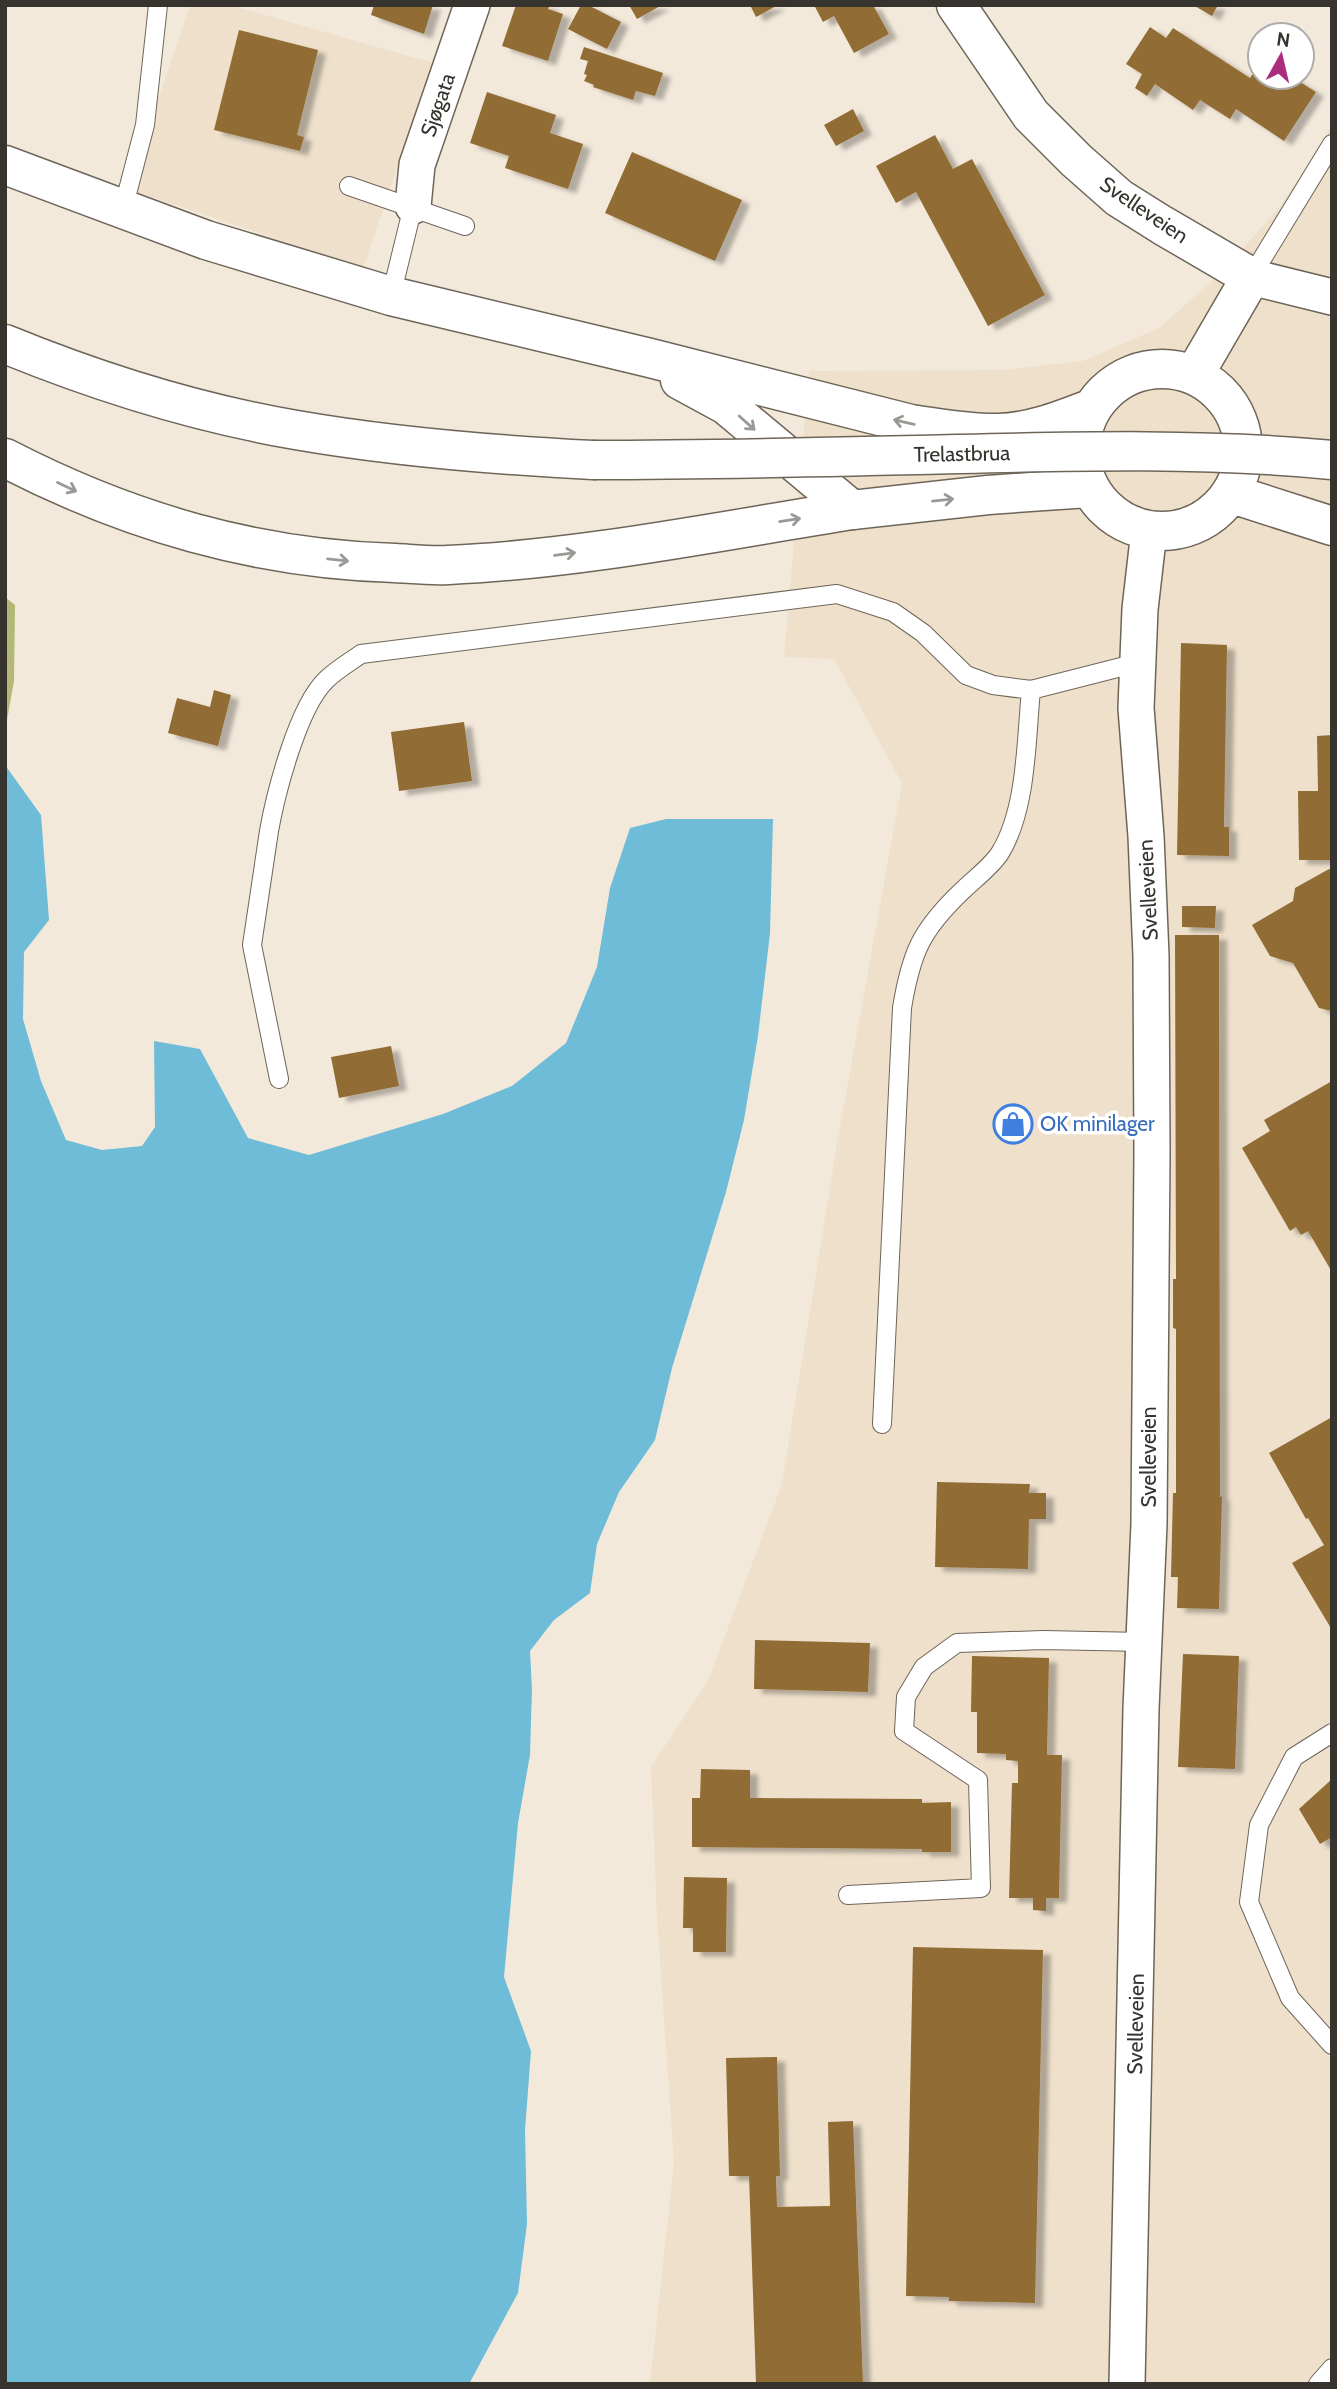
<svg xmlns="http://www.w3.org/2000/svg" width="1337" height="2389" viewBox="0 0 1337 2389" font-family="Cabin,sans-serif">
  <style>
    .built { fill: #eee0cb }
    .forest { fill: #b3b877 }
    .water { fill: #6ebcd8 }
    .building { fill: #916d34; filter: url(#shadow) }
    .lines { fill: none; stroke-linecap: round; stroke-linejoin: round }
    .service-casing { stroke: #6e6559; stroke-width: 20 }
    .minor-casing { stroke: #6e6559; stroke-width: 38 }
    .tertiary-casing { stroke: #6e6559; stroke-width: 41 }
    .trunk-casing { stroke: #6e6559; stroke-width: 41 }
    .service { stroke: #fff; stroke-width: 18 }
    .minor { stroke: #fff; stroke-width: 35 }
    .tertiary { stroke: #fff; stroke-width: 38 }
    .trunk { stroke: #fff; stroke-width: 38 }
    .trunk-bridge-casing { stroke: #6e6559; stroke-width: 41; stroke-linecap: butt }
    .trunk-bridge { stroke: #fff; stroke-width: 38 }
    .oneway { stroke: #9b9996 }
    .labels { text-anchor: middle; stroke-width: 7; stroke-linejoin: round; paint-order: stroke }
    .street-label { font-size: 21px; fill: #37332e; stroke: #fff }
    .shop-label { font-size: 21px; fill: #366cbe; stroke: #fff; text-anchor: start }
  </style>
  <defs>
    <filter id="shadow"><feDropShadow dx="8" dy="4.5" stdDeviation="2" flood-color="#0004"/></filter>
  </defs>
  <rect width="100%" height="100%" fill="#f3e9db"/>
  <path class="built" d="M190,5h40l203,58 -70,205 -235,-79z
    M1332,124v2260h-682l24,-221 -17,-246 -6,-150 57,-86 74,-197 55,-340 65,-361 -68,-124 -50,-2 25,-286 192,-1 82,-9 76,-33 61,-54 58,-65 39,-57z"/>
  <path class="forest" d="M5,597l10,8 -1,76 -9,50z"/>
  <path class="water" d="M5,765l36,50 8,105 -25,32 -1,67 18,62 25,59 36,10 40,-4 13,-19 -1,-86 46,8 48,89 61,17 134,-41 69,-28 54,-43 31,-76 13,-79 20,-60 36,-9h107l-3,114 -12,103 -14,84 -18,72 -54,176 -17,72 -36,52 -22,52 -7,49 -36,27 -24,31 2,38 -2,66 -12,68 -14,154 27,74 -6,79 2,94 -9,69 -49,91h-464z"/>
  <path class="building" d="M374,5h59l-9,29 -53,-19z
    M516,5h34l-2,4 15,5 -15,47 -46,-15z
    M581,5h7l33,17 -14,27 -39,-20z
    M629,5h33l-25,14z
    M750,5h28l-22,12z
    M814,5h59l16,29 -35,19 -20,-37 -11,6z
    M1193,5h25l-6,11z
    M1150,27l16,11 7,-10 77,50 10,-16v15h32l24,15 -32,49 -48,-32 -6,10 -30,-19 -7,10 -38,-26 -8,12 -12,-8 7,-14 -16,-10z
    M239,30l79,20 -21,85 7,2 -4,14 -86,-21z
    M584,47l79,26 -8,23 -19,-5 -3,9 -40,-13 1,-2 -10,-4 3,-6 -3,-1 4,-13 -8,-2z
    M487,92l69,23 -6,18 33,11 -15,45 -63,-21 4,-12 -39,-13z
    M853,109l11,22 -28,15 -12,-21z
    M935,135l18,34 19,-10 73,136 -57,31 -72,-134 -20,11 -20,-37z
    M632,152l110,48 -27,61 -110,-48z
    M1181,643l46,2 -3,182h5v29l-52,-1z
    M214,690l17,5 -13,51 -50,-13 9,-35 33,9z
    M464,722l8,59 -73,10 -8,-59z
    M1332,735v125h-33l-1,-69h20l-1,-55z
    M1329,869l3,1v141l-13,-3 -26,-45 -23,-7 -18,-31 41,-24 2,-13z
    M1182,906h34l-1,22 -33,-1z
    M1175,935h44l1,562 2,-1 -3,113 -42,-1 1,-31h-7l2,-84h3v-164l-3,-1v-49h3z
    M391,1046l8,40 -60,12 -8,-41z
    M1332,1081v191l-24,-41 -7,4 -5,-8 -6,4 -48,-83 28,-17 -6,-11z
    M1332,1417v213l-40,-67 32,-18 -16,-27 -2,1 -37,-66z
    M937,1482l93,2 -1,9h17v26h-17l-1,50 -93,-2z
    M755,1640l115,3 -2,49 -114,-3z
    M1183,1654l56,2 -4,113 -57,-2z
    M972,1656l77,2 -2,97h15l-3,143h-13v13l-13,-1v-12h-24l3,-115h6v-22l-12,-1v-6l-29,-1v-41h-6z
    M701,1769l49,1v28l172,1v4l29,-1v50h-29v-3l-230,-2v-49h8z
    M1332,1779v58l-12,7 -21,-35z
    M684,1877l43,1 -1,74h-33v-24h-10z
    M913,1947l130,3 -8,353 -86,-2v-4l-43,-1z
    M777,2057l3,119h-4l1,31 53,-1 -2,-84 25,-1 10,263h-107l-7,-208h-20l-3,-118z"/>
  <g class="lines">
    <g class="service-casing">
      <path id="service" d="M349,186l116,40
        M123,209l22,-84 13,-120
        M1251,277l81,-133
        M391,296l22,-90
        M279,1079l-27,-134 17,-114c7,-39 29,-124 57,-151 10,-10 24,-18 35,-26l476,-60 56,18 30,21 43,42 27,10 38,5 106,-27
        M882,1424l20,-416c9,-55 19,-78 60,-117 11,-11 29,-24 38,-38 27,-44 26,-112 31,-163
        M1332,1733l-38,24 -35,68 -10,77 41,96 42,47
        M848,1895l133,-7 -3,-108 -74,-49 2,-34 18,-30 33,-24 86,-3 101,2
        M1318,2384l14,-16"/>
    </g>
    <g class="minor-casing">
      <path id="minor" d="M413,206l4,-41 55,-160
        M1251,277l81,20
        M1127,2384l14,-675 8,-185 3,-371 -1,-197 -5,-120 -10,-128 4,-99 9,-78"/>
    </g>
    <g class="tertiary-casing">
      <path id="tertiary" d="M956,5l75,110 45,45 43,38 43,27 89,52 -57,98
        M5,165l201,75 185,56 259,62 261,66c29,4 59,10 88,9 32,-1 62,-13 91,-24
        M1081 450a81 81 0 1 1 162 0a81 81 0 1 1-162 0Z
        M680,380l46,25 126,105 136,-15 100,-7
        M1232,494l100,32"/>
    </g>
    <g class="trunk-casing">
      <path id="trunk" d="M5,344c93,38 192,69 291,86 98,17 197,25 297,30
        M5,458c124,64 251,101 390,105 18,1 36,3 53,2 135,-6 271,-34 404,-55"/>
    </g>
    <use href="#service" class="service"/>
    <use href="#minor" class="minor"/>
    <use href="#tertiary" class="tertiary"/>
    <use href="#trunk" class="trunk"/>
    <g class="trunk-bridge-casing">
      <path id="trunk-bridge" d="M593,460c122,0 244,-3 367,-6 123,-3 248,-6 372,6"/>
    </g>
    <use href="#trunk-bridge" class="trunk-bridge"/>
  </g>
  <defs><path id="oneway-shaft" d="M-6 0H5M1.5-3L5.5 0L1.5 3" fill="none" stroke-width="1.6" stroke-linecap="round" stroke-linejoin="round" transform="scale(1.75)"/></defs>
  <g class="oneway">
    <use href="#oneway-shaft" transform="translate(904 422) rotate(-167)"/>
    <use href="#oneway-shaft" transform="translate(747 423) rotate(42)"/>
    <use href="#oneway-shaft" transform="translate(67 487) rotate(25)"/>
    <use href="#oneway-shaft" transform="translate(943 500) rotate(-6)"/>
    <use href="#oneway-shaft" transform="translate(790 520) rotate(-9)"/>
    <use href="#oneway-shaft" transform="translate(565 554) rotate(-8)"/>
    <use href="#oneway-shaft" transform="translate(338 560) rotate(6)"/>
  </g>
  <defs>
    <g id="shop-ring" transform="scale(2.0125)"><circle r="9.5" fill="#fff" stroke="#3f7fe0" stroke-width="1.5"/><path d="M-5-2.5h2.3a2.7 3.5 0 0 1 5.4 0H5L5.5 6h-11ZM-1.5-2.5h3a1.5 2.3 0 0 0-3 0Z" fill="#3f7fe0"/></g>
  </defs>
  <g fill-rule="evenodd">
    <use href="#shop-ring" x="1013" y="1124"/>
  </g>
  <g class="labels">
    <g class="street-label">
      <text transform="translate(438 105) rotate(-71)" y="7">Sjøgata</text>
      <text transform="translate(1144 210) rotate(34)" y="7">Svelleveien</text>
      <text transform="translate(962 454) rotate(-1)" y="7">Trelastbrua</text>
      <text transform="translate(1148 890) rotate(-93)" y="7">Svelleveien</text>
      <text transform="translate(1149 1457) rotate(-90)" y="7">Svelleveien</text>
      <text transform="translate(1136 2024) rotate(-89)" y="7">Svelleveien</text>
    </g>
    <g class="shop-label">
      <text x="1040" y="1131">OK minilager</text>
    </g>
  </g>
  <rect width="1337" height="2389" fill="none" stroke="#37332e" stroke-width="14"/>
  <g transform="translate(1281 56) rotate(8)"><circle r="33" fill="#ffffff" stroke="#afadab" stroke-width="2"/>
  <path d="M0-5L12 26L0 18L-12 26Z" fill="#ab2e7e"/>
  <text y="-10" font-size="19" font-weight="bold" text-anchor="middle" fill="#37332e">N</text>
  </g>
</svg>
